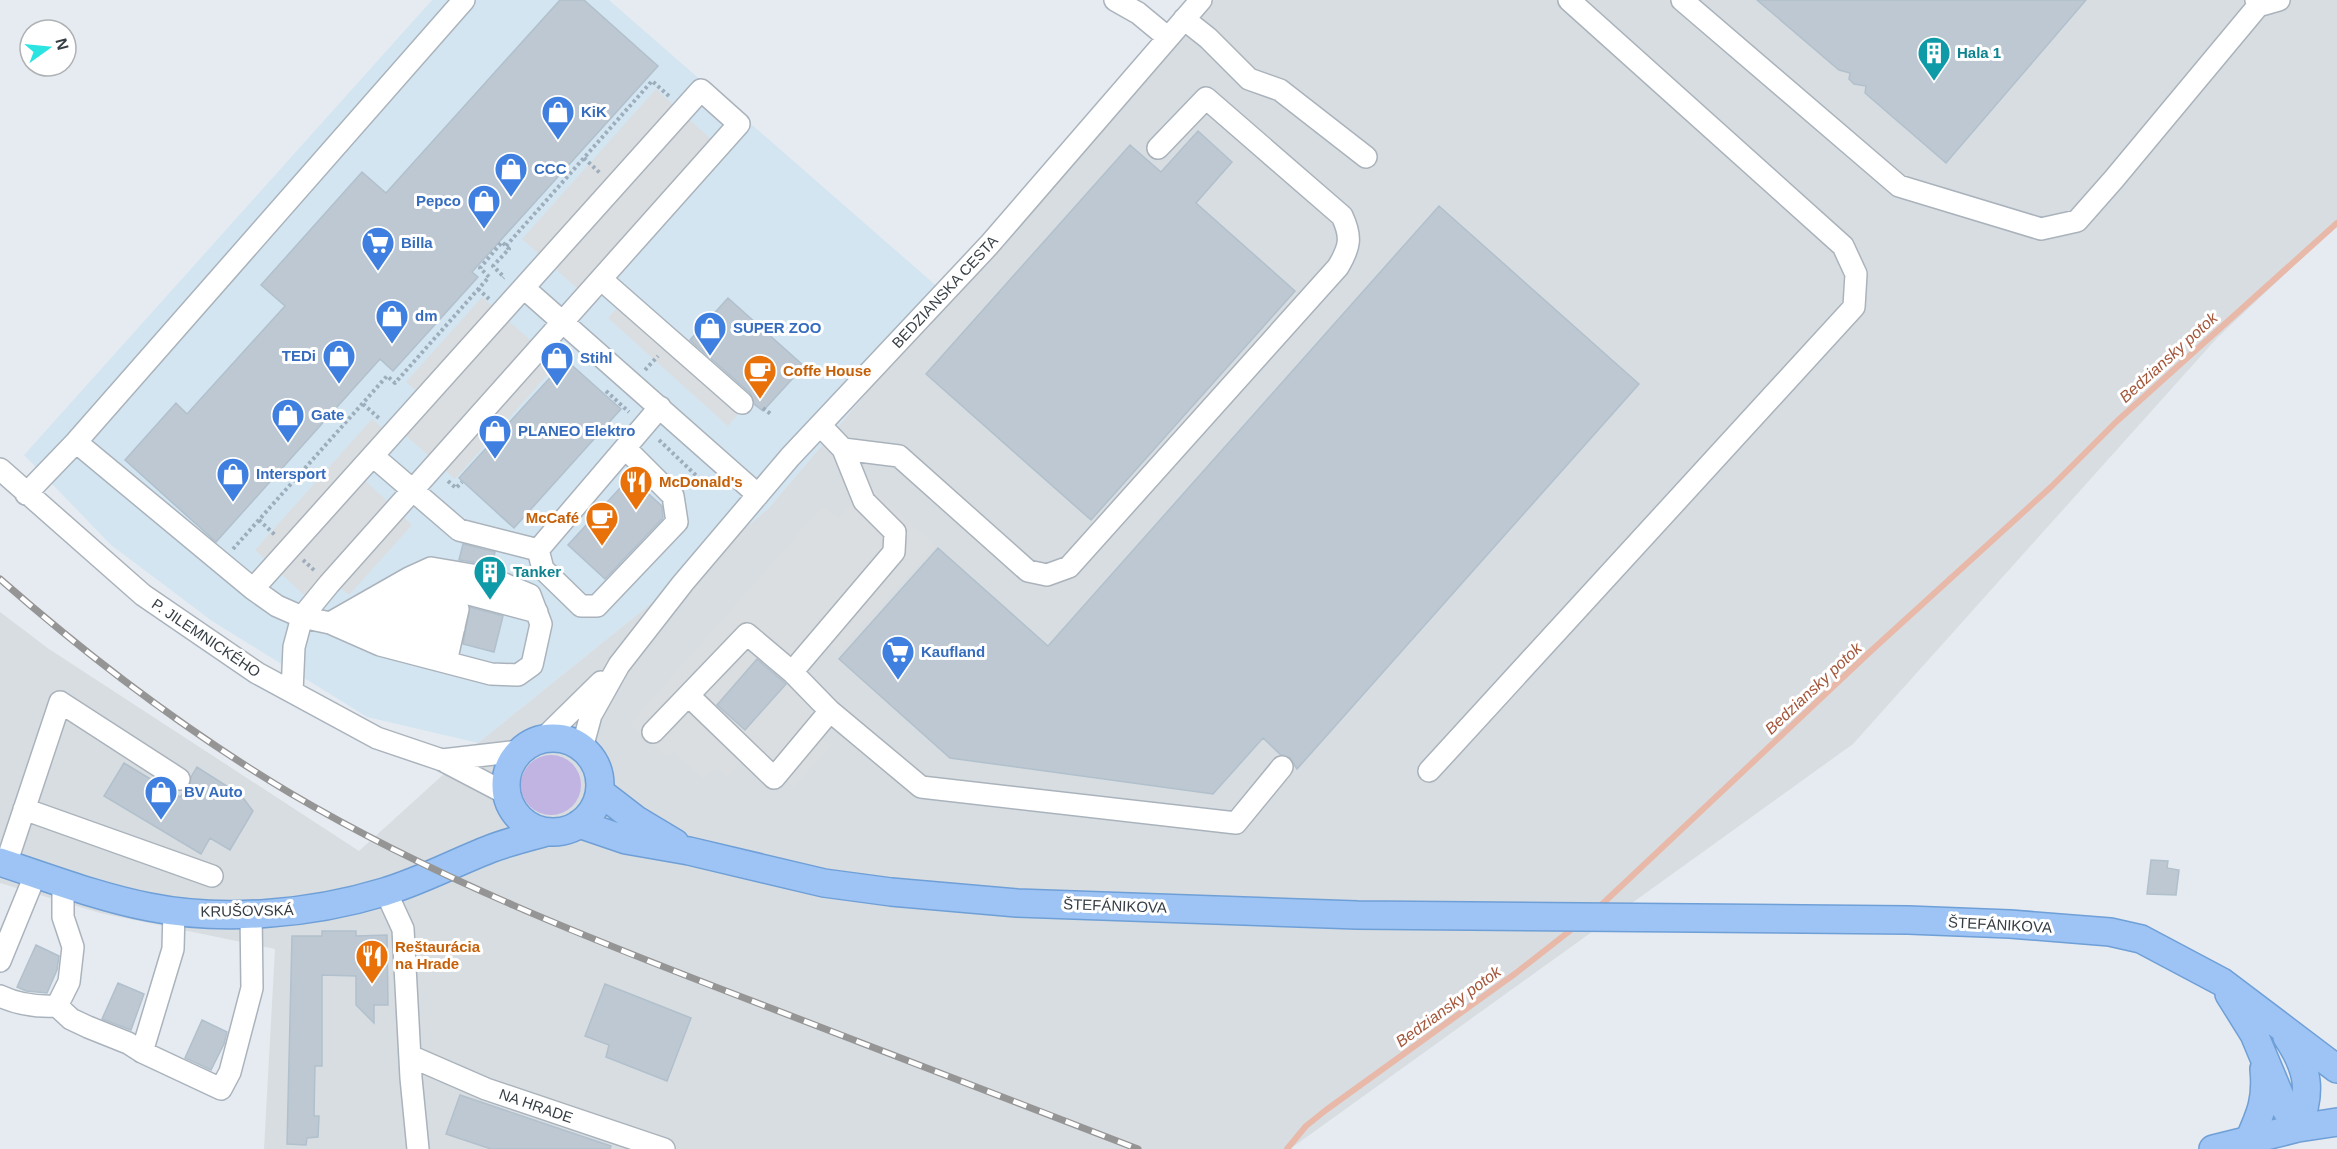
<svg xmlns="http://www.w3.org/2000/svg" width="2337" height="1149" viewBox="0 0 2337 1149" font-family="Arial,sans-serif">
  <style>
    .commercial { fill: #d3e5f1 }
    .industrial { fill: #d8dde1 }
    .green { fill: #c1b3e2 }
    .parking { fill: #dbdee0 }
    .lines { fill: none; stroke-linecap: round; stroke-linejoin: round }
    .stream { stroke: #e8b8a8; stroke-width: 6 }
    .building { fill: #bdc8d2; stroke: #b1c0cc; stroke-width: 1.5 }
    .minor-casing { stroke: #aab3bc; stroke-width: 24 }
    .major-casing { stroke: #6f9fd7; stroke-width: 30 }
    .path { stroke: #9dadbc; stroke-width: 4; stroke-dasharray: 3 3; stroke-linecap: butt }
    .minor { stroke: #fff; stroke-width: 21 }
    .major { stroke: #9dc4f4; stroke-width: 27 }
    .rail-casing { stroke: #959595; stroke-width: 7 }
    .rail { stroke: #fff; stroke-width: 4.5; stroke-dasharray: 14; stroke-linecap: butt }
    .labels { text-anchor: middle; stroke-width: 6; stroke-linejoin: round; paint-order: stroke }
    .culture-label { font-size: 15px; font-weight: bold; fill: #0d838f; stroke: #fff; text-anchor: start }
    .shop-label { font-size: 15px; font-weight: bold; fill: #366cbe; stroke: #fff; text-anchor: start }
    .street-label { font-size: 15px; fill: #363e44; stroke: #fff }
    .food-label { font-size: 15px; font-weight: bold; fill: #c56008; stroke: #fff; text-anchor: start }
    .water-label { font-size: 16px; font-style: italic; fill: #a4563a; stroke: #fff }
  </style>
  <rect width="100%" height="100%" fill="#e6ebf1"/>
  <path class="commercial" d="M432,0h177l339,296 -181,214 -289,233 -111,-26 -155,-96 -101,-76 -87,-90z"/>
  <path class="industrial" d="M1200,0h1137v225l-120,113 -364,406 -563,405h-1026l11,-200 -175,-36 -100,-30v-271l49,37 310,202 119,-108 289,-233z"/>
  <path class="green" d="M521 785a30 30 0 1 1 60 0a30 30 0 1 1-60 0Z"/>
  <path class="parking" d="M656,89l56,51 -133,150 -57,-51z
    M482,297l75,67 -102,115 -51,-45 27,-30 -25,-22z
    M618,307l120,107 -10,12 -120,-108z
    M372,419l12,10 -33,38 61,58 -63,70 -11,-9 -34,9 -49,-45z
    M868,485l67,61 -96,107 -13,-12 -18,29 4,11 9,56 10,9 -37,41 -11,-10 -36,-22 -20,22 -12,-10 -11,12 -31,-28 -6,6 -37,-33 193,-218 15,13z"/>
  <g class="lines">
    <path class="stream" d="M1598,908l274,-258 179,-163 65,-65 221,-199
      M1287,1149l19,-23 20,-16 190,-137 60,-47"/>
  </g>
  <path class="building" d="M560,0h24l74,66 -186,206 6,5 -85,94 -13,-12 -164,183 -91,-82 51,-57 11,11 98,-108 -24,-21 101,-113 24,21z
    M1757,0h329l-140,163 -81,-70 1,-7 -12,-2 -5,-5 1,-6 -11,-3z
    M1198,131l34,31 -36,41 99,88 -204,229 -165,-146 204,-229 31,27z
    M1439,206l200,178 -342,385 -7,-11 -9,-3 -18,-17 -50,56 -263,-36 -111,-99 99,-111 110,98z
    M728,298l76,68 -41,45 -9,-7 -4,-11 -60,-53z
    M566,360l55,49 -107,119 -55,-50z
    M630,477l32,29 1,12 -58,61 -37,-34z
    M463,544l32,8 -3,13 -33,-5z
    M470,607l33,9 -9,36 -31,-8z
    M757,659l29,25 -41,46 -28,-25z
    M124,763l56,34 10,-12 1,-8 6,-10 44,28 12,16 -23,39 -20,-12 -9,16 -97,-58z
    M2151,860l17,1 -1,7 12,2 -3,25 -29,-1z
    M322,931h34v5l31,-1 1,70h-14v18l-18,-18v-29l-34,-1v91h-7l-1,50h5l-1,21 -11,1 -1,7 -19,-1 5,-208h30z
    M36,945l23,11 -2,14 -10,23 -21,-2 -9,-4z
    M118,983l26,11 -13,36 -29,-11z
    M605,984l86,34 -24,63 -61,-24 3,-12 -24,-9z
    M202,1020l25,12 -3,12 -13,26 -26,-12z
    M460,1095l151,51 -1,3h-119l-45,-15z"/>
  <g class="lines">
    <g class="minor-casing">
      <path id="minor" d="M1115,0l23,13 29,24
        M1682,0l217,186 142,43 36,-8 37,-42 144,-173 -2,-6
        M2258,6l21,-6
        M1184,19l24,19 41,41 31,11 86,67
        M602,280l140,123
        M524,288l234,207
        M76,442l177,147 24,17 25,11 28,6 50,22 111,29 27,1 14,-10 9,-41 -11,-29 -40,-17 -59,-10 -22,10 -79,45
        M843,449l56,7 129,115 19,4 22,-8 269,-300c12,-20 14,-30 4,-51l-136,-118 -48,50
        M373,456l86,74 79,20
        M0,469l143,126 114,78 120,65 65,22 65,34
        M26,494l50,-52 388,-442
        M538,550l5,19 38,37h16l80,-84 -4,-26 -48,-48
        M538,550l122,-143
        M409,578l128,34
        M253,589l448,-499 38,34 -410,460 -27,33 -8,30 -2,45
        M386,613l68,15
        M365,624l84,21
        M351,632l62,-33 45,10 -12,53
        M792,672l102,-120 1,-20 -31,-31 -21,-52 -23,-24
        M689,696l85,82 56,-67
        M653,732l94,-98 45,38 38,39 91,76 315,36 46,-56
        M543,739l58,-57
        M582,748l9,-33 28,-50 64,-82 107,-126 199,-212 212,-245
        M442,760l78,-9
        M1429,771l425,-464 2,-33 -13,-28 -274,-246
        M24,809l188,67
        M6,864l54,-162 119,77
        M386,892l17,37 8,149 7,71
        M0,961l36,-88
        M0,996c19,9 37,11 57,10l14,13 17,8 40,16 14,9 79,37 9,-17 22,-84 -1,-75
        M57,1006l12,-24 4,-35 -10,-30v-35
        M142,1052l31,-103 1,-38
        M410,1056l76,33 178,60"/>
    </g>
    <g class="major-casing">
      <path id="major" d="M506 785a47 47 0 1 1 94 0a47 47 0 1 1-94 0Z
        M600,792l35,27 40,24
        M579,824l47,16 63,11 135,32 67,9 126,11 340,12 551,5 102,4 100,8 31,7 81,43 115,87
        M0,862c49,16 98,35 149,45 74,15 163,7 235,-15 37,-11 70,-29 106,-43 18,-7 38,-12 57,-17
        M2229,994l25,40 31,74 13,20
        M2287,1037c22,33 25,54 11,91
        M2249,1140c12,-27 18,-41 15,-71
        M2213,1149l85,-21 39,-6"/>
    </g>
    <path class="path" d="M584,158l17,16
      M506,246l146,-165 18,16
      M478,289l11,10
      M645,370l13,-14
      M606,391l23,21
      M363,404l17,15
      M763,408l9,7
      M659,440l45,43
      M448,481l8,7 6,-6
      M259,520l16,15
      M233,549l154,-173 8,7 94,-106 -9,-9 22,-26 7,7 -16,17 11,11 -1,1
      M303,560l12,11"/>
    <use href="#minor" class="minor"/>
    <use href="#major" class="major"/>
    <g class="rail-casing">
      <path id="rail" d="M0,579c90,79 186,152 290,214 144,85 300,146 457,206 130,50 261,100 391,150"/>
    </g>
    <use href="#rail" class="rail"/>
  </g>
  <defs>
    <g id="building-pin" transform="scale(1.725)"><path d="M0 17L-7.5 6A9.5 9.5 0 1 1 7.5 6Z" fill="#0f9aa8" stroke="#fff"/><path d="M-4-6H4V6H1V3H-1V6H-4ZM-2.5-4.3h1.7v1.8h-1.7ZM.8-4.3h1.7v1.8H.8ZM-2.5-1h1.7V.8h-1.7ZM.8-1h1.7V.8H.8Z" fill="#fff"/></g>
    <g id="shop-pin" transform="scale(1.725)"><path d="M0 17L-7.5 6A9.5 9.5 0 1 1 7.5 6Z" fill="#3f7fe0" stroke="#fff"/><path d="M-5-2.5h2.3a2.7 3.5 0 0 1 5.4 0H5L5.5 6h-11ZM-1.5-2.5h3a1.5 2.3 0 0 0-3 0Z" fill="#fff"/></g>
    <g id="supermarket-pin" transform="scale(1.725)"><path d="M0 17L-7.5 6A9.5 9.5 0 1 1 7.5 6Z" fill="#3f7fe0" stroke="#fff"/><path d="M-6-5.5h2.5l.6 2H6L4.5 2H-2.5L-4.4-4H-6ZM-1.5 3.2a1.3 1.3 0 1 0 .1 0ZM3 3.2a1.3 1.3 0 1 0 .1 0Z" fill="#fff"/></g>
    <g id="cafe-pin" transform="scale(1.725)"><path d="M0 17L-7.5 6A9.5 9.5 0 1 1 7.5 6Z" fill="#e8710a" stroke="#fff"/><path d="M-5.5-4.5H6V0H3Q3 3.5 0 3.5H-2.5Q-5.5 3.5-5.5 0ZM3-3.2v2h1.7v-2ZM-6 4.5H4V6H-6Z" fill="#fff"/></g>
    <g id="restaurant-pin" transform="scale(1.725)"><path d="M0 17L-7.5 6A9.5 9.5 0 1 1 7.5 6Z" fill="#e8710a" stroke="#fff"/><path d="M-5-6h1v4h1v-4h1v4h1v-4h1v5L-1.5 .5V6h-2V.5L-5-1ZM5-6V6H3V1.5H1.5Q1.5-4 5-6Z" fill="#fff"/></g>
  </defs>
  <g fill-rule="evenodd">
    <use href="#building-pin" x="1934" y="53"/>
    <use href="#shop-pin" x="558" y="112"/>
    <use href="#shop-pin" x="511" y="169"/>
    <use href="#shop-pin" x="484" y="201"/>
    <use href="#supermarket-pin" x="378" y="243"/>
    <use href="#shop-pin" x="392" y="316"/>
    <use href="#shop-pin" x="710" y="328"/>
    <use href="#shop-pin" x="339" y="356"/>
    <use href="#shop-pin" x="557" y="358"/>
    <use href="#cafe-pin" x="760" y="371"/>
    <use href="#shop-pin" x="288" y="415"/>
    <use href="#shop-pin" x="495" y="431"/>
    <use href="#shop-pin" x="233" y="474"/>
    <use href="#restaurant-pin" x="636" y="482"/>
    <use href="#cafe-pin" x="602" y="518"/>
    <use href="#building-pin" x="490" y="572"/>
    <use href="#supermarket-pin" x="898" y="652"/>
    <use href="#shop-pin" x="161" y="792"/>
    <use href="#restaurant-pin" x="372" y="956"/>
  </g>
  <g class="labels">
    <g class="culture-label">
      <text x="1957" y="58">Hala 1</text>
      <text x="513" y="577">Tanker</text>
    </g>
    <g class="shop-label">
      <text x="581" y="117">KiK</text>
      <text x="534" y="174">CCC</text>
      <text x="461" y="206" text-anchor="end">Pepco</text>
      <text x="401" y="248">Billa</text>
      <text x="415" y="321">dm</text>
      <text x="733" y="333">SUPER ZOO</text>
      <text x="316" y="361" text-anchor="end">TEDi</text>
      <text x="580" y="363">Stihl</text>
      <text x="311" y="420">Gate</text>
      <text x="518" y="436">PLANEO Elektro</text>
      <text x="256" y="479">Intersport</text>
      <text x="921" y="657">Kaufland</text>
      <text x="184" y="797">BV Auto</text>
    </g>
    <g class="street-label">
      <text transform="translate(945 292) rotate(-47)" y="5">BEDZIANSKA CESTA</text>
      <text transform="translate(206 638) rotate(34)" y="5">P. JILEMNICKÉHO</text>
      <text transform="translate(1115 906) rotate(2)" y="5">ŠTEFÁNIKOVA</text>
      <text transform="translate(247 911) rotate(-1)" y="5">KRUŠOVSKÁ</text>
      <text transform="translate(2000 925) rotate(3)" y="5">ŠTEFÁNIKOVA</text>
      <text transform="translate(536 1106) rotate(19)" y="5">NA HRADE</text>
    </g>
    <g class="food-label">
      <text x="783" y="376">Coffe House</text>
      <text x="659" y="487">McDonald's</text>
      <text x="579" y="523" text-anchor="end">McCafé</text>
      <text x="395" y="952">Reštaurácia<tspan x="395" dy="17">na Hrade</tspan></text>
    </g>
    <g class="water-label">
      <text transform="translate(2168 357) rotate(-42)" y="6">Bedziansky potok</text>
      <text transform="translate(1813 688) rotate(-43)" y="6">Bedziansky potok</text>
      <text transform="translate(1448 1006) rotate(-36)" y="6">Bedziansky potok</text>
    </g>
  </g>
  <g transform="translate(48 48) rotate(75)"><circle r="28" fill="#ffffff" stroke="#afb2b4" stroke-width="1.5"/>
  <path d="M0-4.5L10 22L0 15L-10 22Z" fill="#2be4e2"/>
  <text y="-9" font-size="16" font-weight="bold" text-anchor="middle" fill="#363e44">N</text>
  </g>
</svg>
